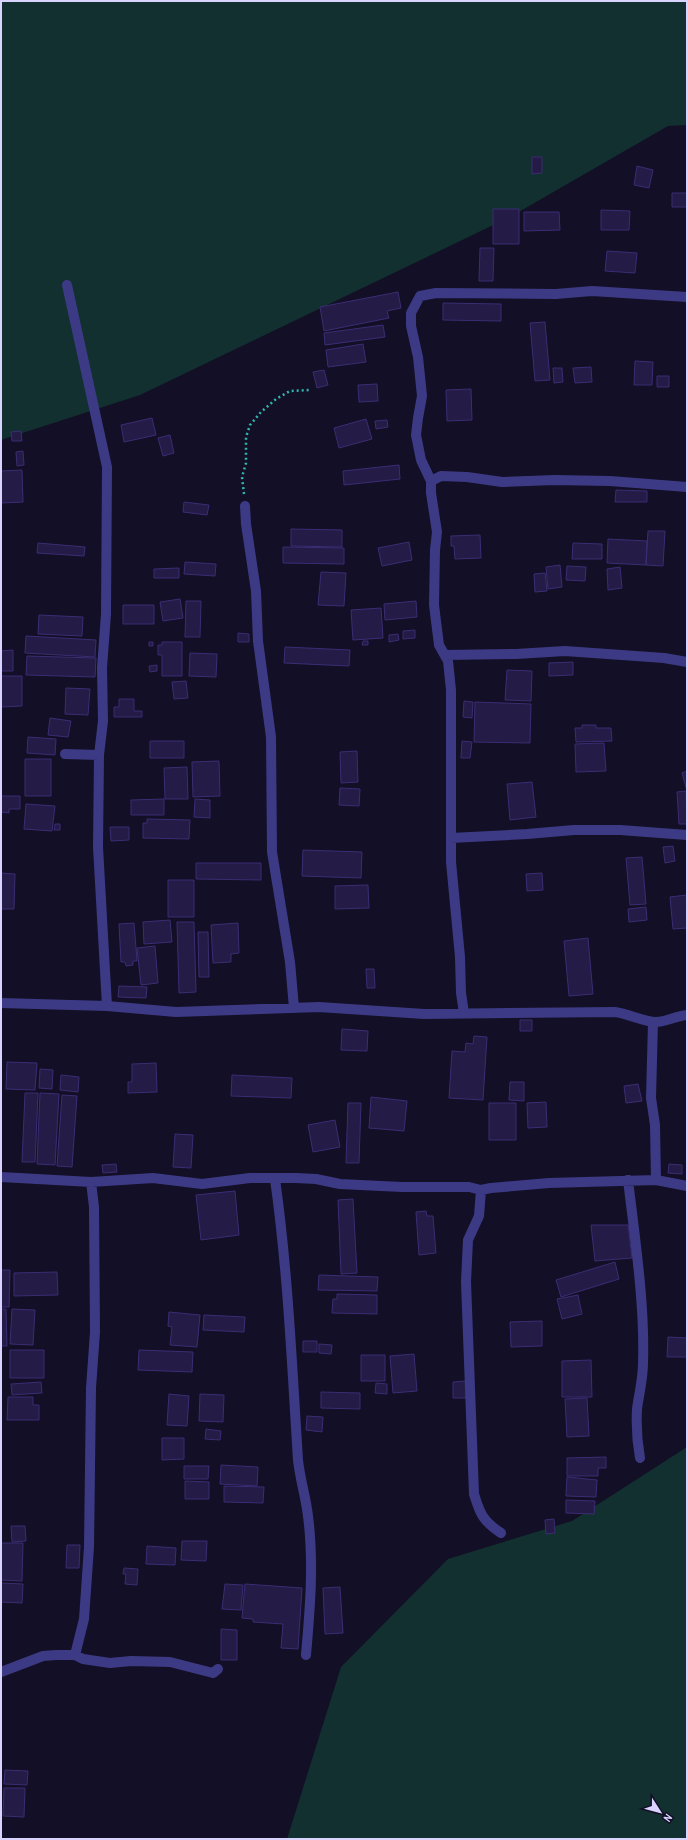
<svg xmlns="http://www.w3.org/2000/svg" width="688" height="1840" viewBox="0 0 688 1840" font-family="'Archivo Narrow',sans-serif">
  <style>
    .green { fill: #12302f }
    .building { fill: #241b47; stroke: #3b2d73 }
    .lines { fill: none; stroke-linecap: round; stroke-linejoin: round }
    .path { stroke: #2fb8b0; stroke-width: 2.5; stroke-dasharray: 2 3; stroke-linecap: butt }
    .minor { stroke: #3d3a85; stroke-width: 10 }
  </style>
  <rect width="100%" height="100%" fill="#130f26"/>
  <path class="green" d="M1,1h686v124l-19,1 -158,91 -370,178 -139,45z
    M687,1447v392h-400l54,-172 107,-108 124,-38z"/>
  <path class="building" d="M532,157h10v16l-10,1z
    M637,166l16,4 -4,18 -15,-3z
    M672,193h15v14h-15z
    M493,209h26v35h-26z
    M601,210l29,1 -1,19h-28z
    M524,212h35l1,18 -36,1z
    M480,248h14l-1,33h-14z
    M607,251l30,2 -2,20 -30,-2z
    M398,292l3,16 -14,3 2,7 -65,13 -4,-24z
    M443,303l58,1v17l-58,-1z
    M545,322l5,58 -15,1 -5,-58z
    M383,325l2,12 -60,8 -1,-12z
    M363,344l3,18 -38,5 -2,-17z
    M635,361l18,1 -1,23h-18z
    M591,367l1,15 -17,1 -2,-15z
    M553,368h9l1,14 -9,1z
    M324,370l4,15 -11,3 -4,-16z
    M657,376h12v11h-12z
    M377,384l1,17 -19,1 -1,-17z
    M471,389l1,31 -25,1 -1,-31z
    M152,418l4,17 -32,7 -3,-17z
    M366,419l6,20 -33,9 -5,-20z
    M387,420l1,7 -12,2 -1,-8z
    M21,431l1,10h-10l-1,-9z
    M170,435l4,18 -11,3 -5,-18z
    M23,451l1,14 -7,1 -1,-14z
    M399,465l1,14 -56,6 -1,-14z
    M22,470l1,32 -22,1v-32z
    M616,490l31,1v11h-32z
    M184,502l25,3 -2,10 -24,-3z
    M291,529l51,1v17l-51,-1z
    M648,531h17l-2,35 -17,-1z
    M480,535l1,23 -26,1 -1,-13h-3v-10z
    M608,539l39,2 -1,24 -39,-2z
    M409,542l3,18 -30,6 -4,-18z
    M38,543l47,4 -1,9 -47,-3z
    M573,543l29,1v15h-30z
    M283,547l61,1v16l-61,-1z
    M185,562l31,2 -1,12 -31,-2z
    M560,565l2,22 -14,2 -2,-22z
    M567,566l19,1 -1,14 -19,-1z
    M620,567l2,21 -14,2 -1,-21z
    M179,568v10h-25v-9z
    M321,572l25,1 -2,33 -26,-1z
    M545,573l2,18 -12,1 -1,-18z
    M180,599l3,19 -20,3 -3,-19z
    M186,601h15l-1,36h-15z
    M416,601l1,16 -32,3 -1,-16z
    M123,605h31v19h-31z
    M381,608l2,30 -30,2 -2,-30z
    M39,615l44,2 -1,19 -44,-2z
    M415,630v8l-12,1v-8z
    M238,633l11,1v8h-11z
    M398,634l1,6 -10,2v-7z
    M26,636l70,4 -1,17 -70,-4z
    M363,641h5v4h-6z
    M149,642h4v4h-4z
    M162,642h20v34h-20v-21h-4v-10h4z
    M285,647l65,3 -1,16 -65,-3z
    M13,650v21h-12v-20z
    M190,653l27,1 -1,23 -27,-1z
    M27,656l69,2 -1,19 -69,-2z
    M573,662v13l-24,1v-13z
    M157,665v6l-7,1 -1,-6z
    M507,670l25,1 -1,30 -26,-1z
    M1,676h21v30l-21,1z
    M186,681l2,17 -14,1 -2,-17z
    M66,688l24,1 -2,26 -23,-1z
    M119,699h15v12h8v6h-28v-10h5z
    M464,701l9,1 -1,16 -9,-1z
    M475,702l56,2 -1,39 -56,-1z
    M50,718l21,3 -3,16 -20,-2z
    M582,725h14v3h15l1,13 -36,1 -1,-14h7z
    M28,737l28,2 -1,16 -28,-2z
    M150,741h34v17h-34z
    M462,741l10,1 -2,16h-9z
    M604,743l2,28 -30,1 -1,-28z
    M357,751l1,31 -17,1 -1,-31z
    M25,759h26v37h-26z
    M219,761l1,35 -27,1 -1,-35z
    M187,767l1,32h-23l-1,-31z
    M687,771v20l-5,-18z
    M532,782l4,35 -26,3 -3,-36z
    M340,788l20,1 -1,17 -20,-1z
    M686,791l1,33h-8l-2,-32z
    M1,796h19v13h-11v4l-8,-1z
    M164,799v16h-33v-15z
    M195,799l15,1v18l-16,-1z
    M26,804l29,2 -3,25 -28,-2z
    M147,819l43,1 -1,19 -46,-1v-15h4z
    M55,824h5v6h-6z
    M110,827h19v13l-18,1z
    M673,846l2,15 -10,2 -2,-16z
    M303,850l59,2 -1,26 -59,-2z
    M642,857l4,47 -16,1 -4,-47z
    M196,863h65v17l-65,-1z
    M1,873l14,1 -1,35h-13z
    M542,873l1,17 -16,1 -1,-17z
    M168,880h26v37h-26z
    M368,885l1,23 -34,1v-23z
    M687,895v33l-14,1 -3,-32z
    M646,907l1,13 -18,2 -1,-13z
    M170,920l2,22 -28,2 -1,-22z
    M177,922h17l2,70 -17,1z
    M134,923l3,38h-4v4l-7,1 -1,-4h-4l-2,-38z
    M238,923l1,30 -8,1v8l-18,1 -2,-38z
    M198,932h10l1,45h-10z
    M588,938l5,56 -24,2 -5,-55z
    M155,946l3,37 -17,2 -4,-37z
    M366,969h8l1,19h-8z
    M119,986l28,1 -1,11 -28,-1z
    M520,1020h12v11h-12z
    M342,1029l26,2 -1,20 -26,-1z
    M474,1036l13,1 -4,63 -34,-2 3,-47 13,1 1,-9 7,1z
    M7,1062l30,1 -2,27 -29,-1z
    M156,1063l1,29 -29,1v-11h4v-18z
    M40,1069l13,1 -1,19 -13,-1z
    M61,1075l18,2 -1,15 -18,-2z
    M232,1075l60,3 -1,20 -60,-2z
    M510,1082h14v19l-15,-1z
    M638,1084l4,17 -16,2 -2,-17z
    M25,1093h13l-3,69h-13z
    M40,1093l19,1 -4,71 -18,-1z
    M62,1095l15,1 -5,71 -15,-1z
    M371,1097l36,4 -3,30 -35,-3z
    M546,1102l1,25 -19,1 -1,-25z
    M348,1103h13l-2,60h-13z
    M489,1103h27v37h-27z
    M335,1120l5,27 -27,5 -5,-27z
    M175,1134l18,1 -2,33 -18,-1z
    M116,1164l1,8 -14,1 -1,-8z
    M669,1164l13,1v9l-14,-1z
    M235,1191l4,44 -38,5 -5,-45z
    M353,1199l4,74 -16,1 -3,-74z
    M426,1211l1,5h6l3,37 -17,2 -3,-43z
    M591,1225h37l4,33 -37,3z
    M615,1262l4,17 -58,18 -5,-17z
    M1,1270h9l-1,37h-8z
    M57,1272l1,23 -44,1v-23z
    M319,1275l59,2 -1,14 -59,-1z
    M337,1294l40,1v19l-45,-1 1,-14h4z
    M578,1295l4,19 -20,5 -5,-20z
    M1,1309h5l1,37h-6z
    M12,1309l23,1 -2,35 -23,-1z
    M169,1312l31,3 -3,32 -27,-2 2,-18 -4,-1z
    M204,1315l41,2 -1,15 -41,-2z
    M542,1321v25l-31,1 -1,-25z
    M668,1337l19,1v19h-20z
    M303,1341h14v11h-14z
    M319,1344l13,1 -1,9 -12,-1z
    M10,1350h34v28h-34z
    M139,1350l54,2 -1,20 -54,-2z
    M414,1354l3,37 -24,2 -3,-37z
    M361,1355h24v26h-24z
    M591,1360l1,37h-30v-36z
    M466,1381v17h-13v-16z
    M41,1382l1,11 -30,2 -1,-11z
    M376,1383l11,1v10l-12,-1z
    M321,1392l39,1v16l-39,-1z
    M169,1394l20,2 -2,30 -20,-1z
    M200,1394l24,1 -1,27 -24,-1z
    M8,1397h25v8h6v15h-32z
    M587,1398l2,38 -22,1 -2,-38z
    M307,1416l16,1 -1,15 -16,-2z
    M206,1429l15,2 -1,9 -15,-1z
    M162,1438h22v21l-22,1z
    M606,1457v11h-8v8h-31v-18z
    M221,1465l37,2 -1,19 -37,-2z
    M184,1466h25l-1,13h-24z
    M567,1477l30,3 -1,17 -30,-1z
    M185,1481l24,1v17h-24z
    M224,1486l40,1 -1,16 -39,-1z
    M566,1500l29,1 -1,13 -28,-1z
    M554,1519l1,14 -9,1 -1,-14z
    M11,1526h14l1,15 -14,1z
    M182,1541h25l-1,20 -25,-1z
    M1,1543h22l-1,38 -21,-1z
    M67,1545h13l-1,23h-13z
    M147,1546l29,2 -1,17 -29,-1z
    M124,1568l14,1 -1,16 -12,-1 1,-10h-3z
    M1,1583l22,1 -1,19 -21,-1z
    M225,1584l18,1 -2,25 -19,-1z
    M245,1584l57,4 -4,61 -17,-1 2,-24 -30,-2v-3l-11,-1z
    M340,1587l3,46 -18,1 -2,-46z
    M221,1629l16,1v30h-16z
    M5,1770l23,1 -1,14 -23,-1z
    M4,1788h21l-1,29 -21,-1z"/>
  <g class="lines">
    <path class="path" d="M244,494l-2,-17 4,-14v-26l4,-12 11,-13 15,-13 14,-8 20,-1"/>
    <path class="minor" d="M67,285l40,182 -1,147 -4,54 1,53 -4,34 -1,92 9,159
      M431,481l10,-5 26,1 35,5 52,-2 56,1 77,6
      M245,506l1,18 10,67 2,50 13,96 1,115 18,110 4,46
      M445,655l71,-1 49,-3 99,7 23,4
      M65,754l34,1
      M451,838l76,-4 47,-4h46l67,5
      M1,1003l106,3 69,6 143,-5 105,7 191,-2c14,2 29,10 41,10 10,0 20,-6 31,-7
      M464,1013l-3,-20 -1,-36 -9,-95v-172l-3,-29 -9,-16 -5,-40 1,-55 2,-18 -6,-39v-12l-10,-21 -5,-25 2,-17 4,-22 -4,-39 -7,-31v-13l9,-17 16,-3 120,1 36,-3 95,6
      M653,1022l-2,76 4,27 1,55
      M1,1177l90,5 62,-4 49,6 48,-6h46l20,1 24,5 62,3h67l12,3 10,-2 58,-5 107,-3 31,6
      M275,1179c13,93 17,187 23,281 2,19 8,38 10,56 6,47 2,93 -2,139
      M628,1180c7,59 17,125 15,183 0,16 -4,31 -6,46 -1,17 0,32 3,49
      M481,1190l-2,26 -11,24 -2,42 8,212c6,20 9,27 27,39
      M75,1655l9,-36 5,-72 2,-159 4,-56 -1,-125 -3,-25
      M1,1672l42,-16 13,-1h19l8,4 27,4 21,-2 39,1 43,11 5,-4"/>
  </g>
  <rect width="688" height="1840" fill="none" stroke="#d9d4ff" stroke-width="4"/>
  <g transform="translate(660 1812) rotate(126)" stroke="#130f26" stroke-width="3" paint-order="stroke">
  <path d="M0-3L7 15L0 10L-7 15Z" fill="#d9d4ff"/>
  <text y="-6" font-size="11" font-weight="bold" text-anchor="middle" fill="#d9d4ff">N</text>
  </g>
</svg>
